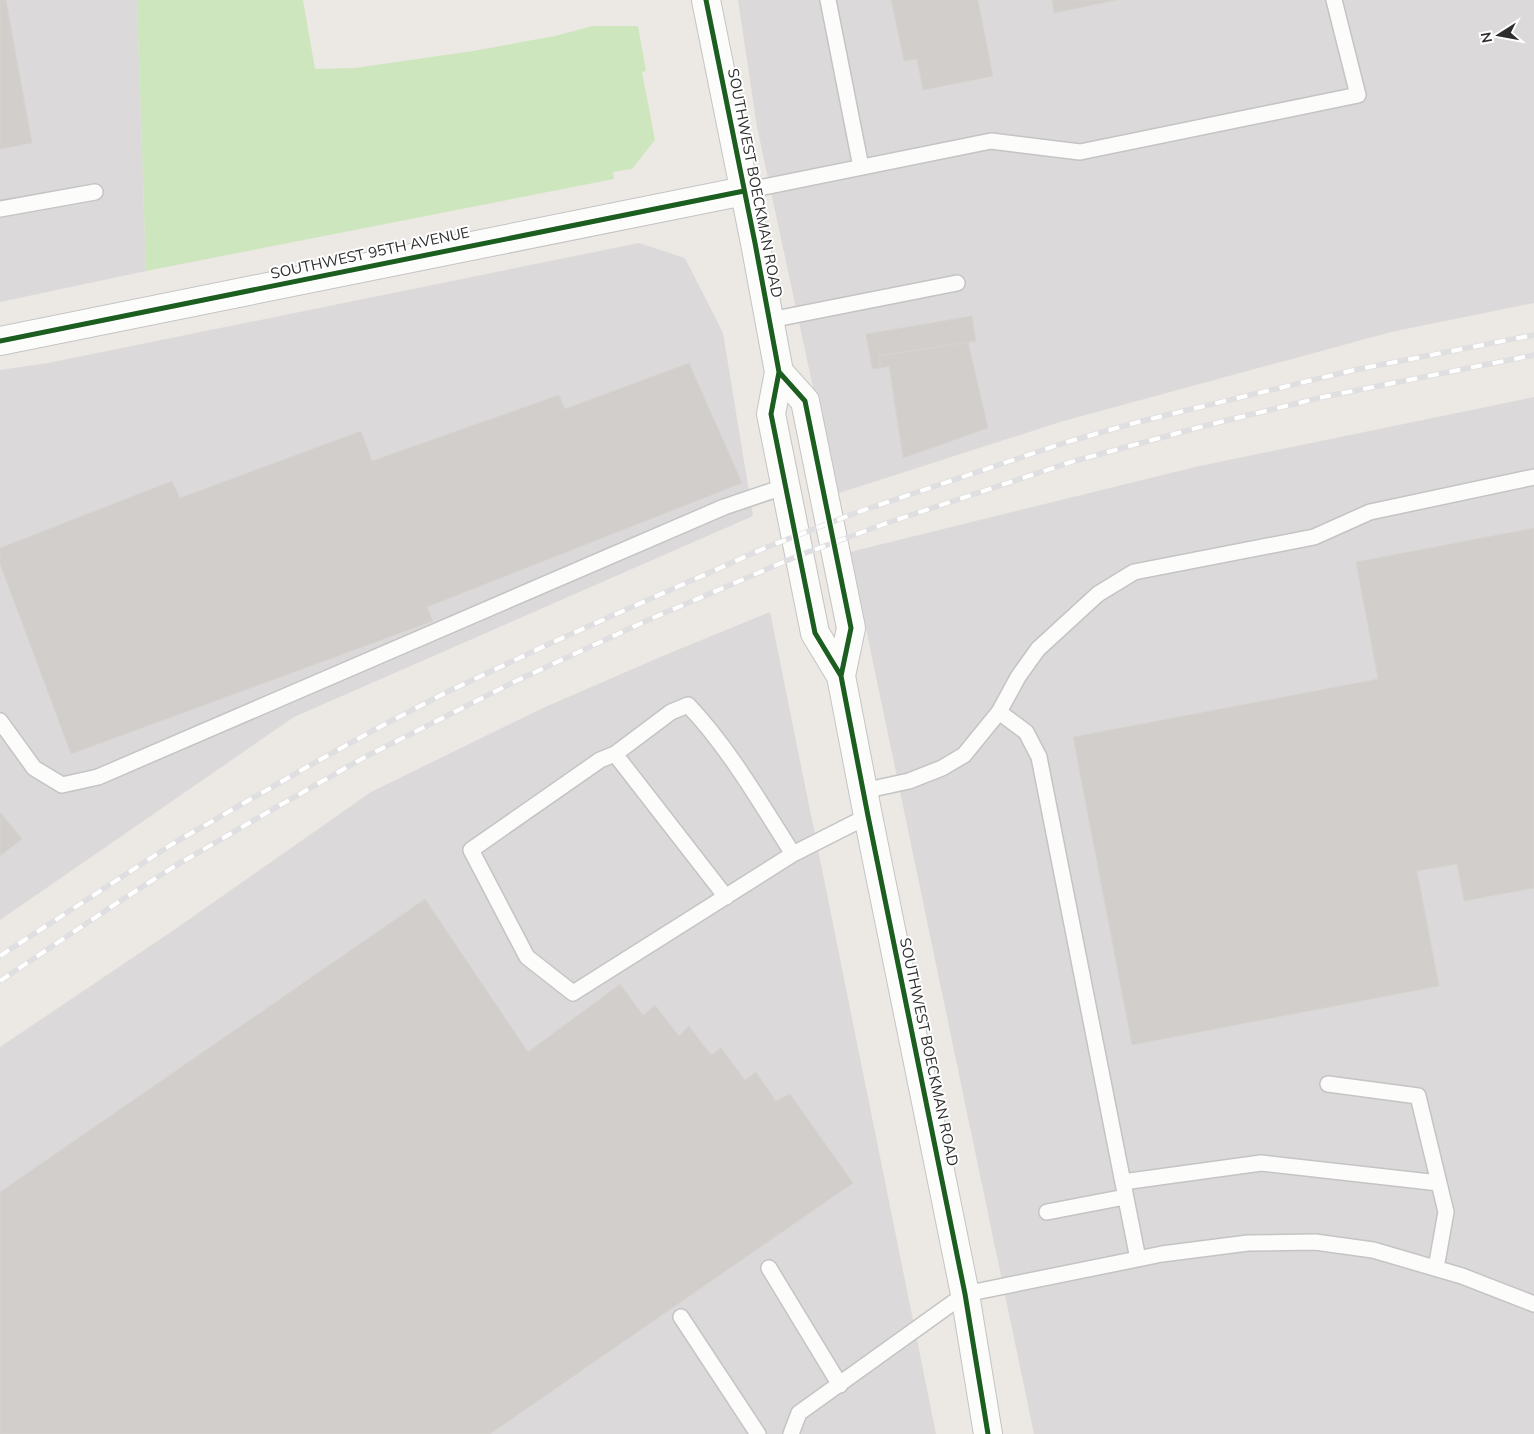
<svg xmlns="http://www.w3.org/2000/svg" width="1534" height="1434" viewBox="0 0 1534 1434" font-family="Mulish,sans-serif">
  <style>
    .industrial { fill: #dcd9db }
    .green { fill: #cee6be }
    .building { fill: #d1cecb; stroke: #d7d4d0 }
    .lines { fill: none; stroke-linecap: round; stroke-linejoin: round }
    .service-casing { stroke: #c5c4c5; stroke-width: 18 }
    .secondary-casing { stroke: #c5c4c5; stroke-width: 30 }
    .service { stroke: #fcfcfb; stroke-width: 15 }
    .secondary { stroke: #fcfcfb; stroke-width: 28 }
    .rail-casing { stroke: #dfdfe1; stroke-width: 5.5 }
    .rail { stroke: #fff; stroke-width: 4; stroke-dasharray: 11; stroke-linecap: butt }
    .cycleway-casing { stroke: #fff; stroke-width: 8 }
    .cycleway { stroke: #1b5e20; stroke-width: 5 }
    .labels { text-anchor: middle; stroke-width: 4; stroke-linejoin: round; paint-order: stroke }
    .street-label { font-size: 15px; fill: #2e2e2e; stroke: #fff }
  </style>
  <rect width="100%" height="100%" fill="#ece8e4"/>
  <path class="industrial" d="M0,0h137l9,271 -146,31z
    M738,0h796v303l-143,29 -331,90 -224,72 -79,-367z
    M639,243l46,15 38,75 30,183 -459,201 -294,203v-550l48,-7z
    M1534,397v1037h-500l-184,-882 345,-85z
    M770,612l166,822h-936v-387l171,-115 200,-140 172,-84 122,-53z"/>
  <path class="green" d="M137,0h166l12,69 40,-1 118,-17 82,-15 38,-10h45l8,45 -4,1 13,68 -23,29 -19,3 1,7 -468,92z"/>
  <path class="building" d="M0,0h6l26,143 -32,6z
    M891,0h87l15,76 -70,14 -6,-31 -13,2z
    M1052,0h65l-63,13z
    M972,316l4,25 -98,15 3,12 -9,1 -6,-35z
    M968,342l20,86 -85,30 -14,-92 -8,2 -3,-12z
    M689,363l53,120 -315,124 6,14 -362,133 -71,-190v-16l172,-67 8,17 181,-67 11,30 187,-66 6,14z
    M1534,528v360l-70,13 -7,-37 -40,7 22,115 -307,59 -59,-308 305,-58 -22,-117z
    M0,812l22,27 -22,17z
    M425,899l103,153 92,-68 23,31 12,-10 24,31 10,-10 22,29 10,-7 24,32 11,-8 20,29 14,-7 63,89 -363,251h-490v-242z"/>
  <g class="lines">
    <g class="service-casing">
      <path id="service" d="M828,0l33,167
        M744,191l247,-50 89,11 278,-57 -24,-95
        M0,209l95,-17
        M770,320l187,-37
        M999,712l27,20 13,25 99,502
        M0,721l34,47 28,17 36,-8 626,-270 62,-21
        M615,754l56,-42 17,-7c41,43 73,99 105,149
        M863,791l46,-10 33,-13 22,-13 35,-43 19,-35 20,-28 60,-55 36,-22 180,-35 56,-25 164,-35
        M726,897l-111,-143 -15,6 -129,90 56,107 46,36 220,-139 75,-38
        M1328,1084l90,12 28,116 -10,56
        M1123,1182l138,-19 178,20
        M1047,1212l78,-15
        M769,1268l71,117
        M681,1317l77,117
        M791,1434l8,-21 166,-119 197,-40 86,-11 67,-1 58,8 89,26 72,28"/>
    </g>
    <g class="secondary-casing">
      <path id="secondary" d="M706,0l49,243 24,129 -8,42 44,219 26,43 27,140 97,478 23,140
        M0,341l744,-150
        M779,372l26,29 46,227 -10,48"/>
    </g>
    <use href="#service" class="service"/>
    <use href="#secondary" class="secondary"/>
    <g class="rail-casing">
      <path id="rail" d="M0,956l174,-113 133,-76 67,-37 71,-37 106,-50 216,-96 94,-36 206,-69 71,-20 216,-52 180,-35
        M0,981l123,-82 52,-33 93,-54 97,-55 151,-76 132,-61 152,-65 87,-32 184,-61 133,-36 119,-29 211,-42"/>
    </g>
    <use href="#rail" class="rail"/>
    <g class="cycleway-casing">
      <path id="cycleway" d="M706,0l49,243 24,129 -8,42 44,219 26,43 27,140 97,478 23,140
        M0,341l744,-150
        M779,372l26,29 46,227 -10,48"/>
    </g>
    <use href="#cycleway" class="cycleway"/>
  </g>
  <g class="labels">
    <g class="street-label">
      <text transform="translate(755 183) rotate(79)" y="5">SOUTHWEST BOECKMAN ROAD</text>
      <text transform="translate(370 253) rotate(-12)" y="5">SOUTHWEST 95TH AVENUE</text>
      <text transform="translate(929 1052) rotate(78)" y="5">SOUTHWEST BOECKMAN ROAD</text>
    </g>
  </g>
  <g transform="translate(1499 35) rotate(259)" stroke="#ffffff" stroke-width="4" paint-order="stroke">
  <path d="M0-4L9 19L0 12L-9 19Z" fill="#2e2e2e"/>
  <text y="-8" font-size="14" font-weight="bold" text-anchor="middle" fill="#2e2e2e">N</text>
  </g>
</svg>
